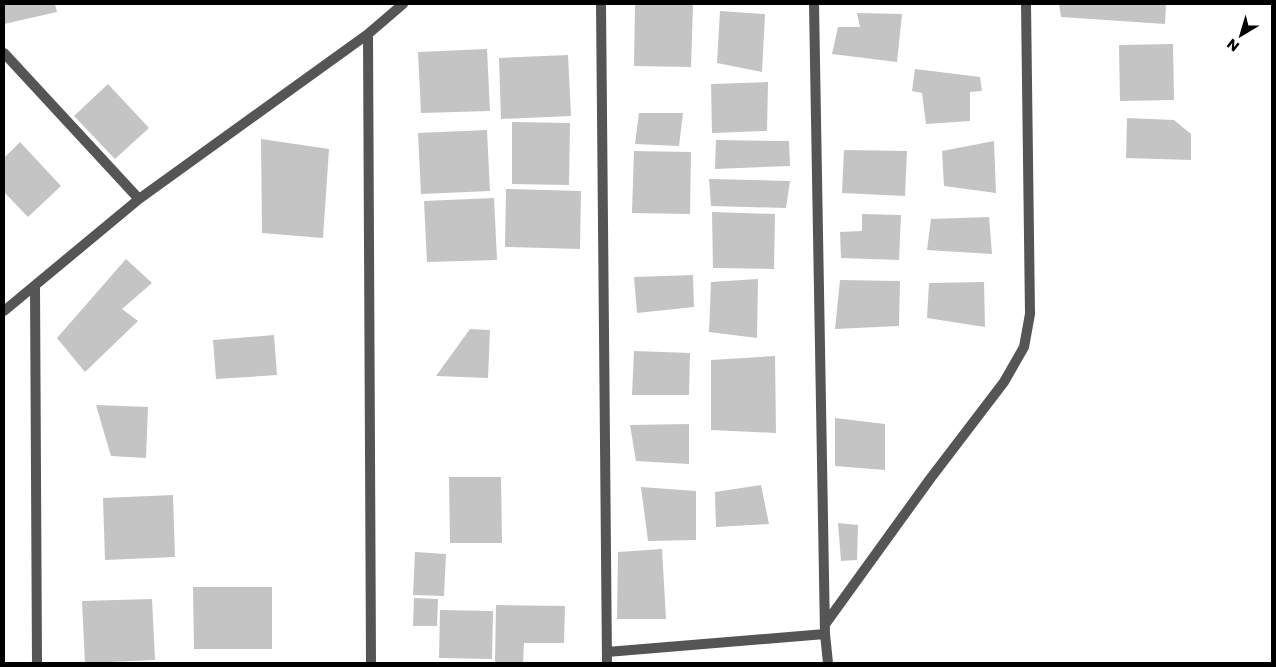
<svg xmlns="http://www.w3.org/2000/svg" width="1276" height="667" viewBox="0 0 1276 667" font-family="Poppins,sans-serif">
  <style>
    .building { fill: #c4c4c4 }
    .lines { fill: none; stroke-linecap: round; stroke-linejoin: round }
    .street { stroke: #555; stroke-width: 10 }
  </style>
  <rect width="100%" height="100%" fill="#fff"/>
  <path class="building" d="M4,4h51l2,8 -53,12z
    M635,4l58,1 -2,62 -57,-1z
    M1059,4h107l-1,20 -104,-7z
    M720,11l45,3 -3,58 -45,-9z
    M857,13l45,1 -5,48 -65,-8 6,-27h22z
    M1173,44l1,56 -54,1 -1,-56z
    M487,49l3,62 -69,2 -3,-61z
    M568,55l3,61 -70,3 -2,-61z
    M915,69l65,8 2,14 -12,1v29l-44,3 -4,-31 -10,-2z
    M768,82l-1,49 -55,2 -1,-49z
    M108,84l41,44 -34,31 -41,-43z
    M639,113h44l-4,33 -44,-2z
    M1127,118l47,2 17,14v26l-65,-2z
    M512,122l58,1 -1,62 -57,-1z
    M487,130l3,61 -69,3 -3,-61z
    M261,139l68,10 -6,89 -61,-5z
    M716,140l73,1 1,25 -75,3z
    M994,141l2,52 -52,-7 -2,-35z
    M20,142l41,44 -33,31 -24,-25v-34z
    M844,150l63,1 -2,45 -63,-3z
    M634,151l57,1 -1,62 -58,-1z
    M709,179l81,2 -4,27 -75,-2z
    M506,189l75,2 -1,58 -75,-2z
    M494,198l3,62 -70,2 -3,-61z
    M712,212l63,2 -1,55 -61,-1z
    M862,214l39,1 -2,45 -58,-2 -1,-26 22,-1z
    M989,217l3,37 -65,-4 4,-31z
    M126,259l26,24 -30,26 16,12 -53,51 -28,-34z
    M693,275l1,32 -57,6 -3,-36z
    M758,279l-1,59 -48,-6 2,-50z
    M840,280l60,1 -1,45 -64,3z
    M984,282l1,45 -58,-9 2,-35z
    M470,329l20,1 -2,48 -52,-2z
    M274,335l3,40 -61,4 -3,-39z
    M634,351l56,2 -1,42h-57z
    M775,356l1,77 -65,-3v-70z
    M96,405l52,2 -2,51 -35,-2z
    M835,418l50,6v46l-50,-4z
    M689,424v40l-53,-3 -6,-36z
    M449,477h52l1,66h-52z
    M761,485l8,39 -53,3 -1,-35z
    M641,487l55,4v49l-48,1z
    M173,495l2,62 -70,3 -2,-62z
    M838,523l20,2 -1,35 -16,1z
    M662,549l4,70h-49l1,-67z
    M415,552l31,2 -2,42 -31,-1z
    M193,587h79v62h-78z
    M414,598l24,1 -1,27h-24z
    M152,599l3,61 -70,3 -3,-62z
    M496,605l69,1 -1,37h-40l-1,20h-28z
    M440,610l53,1 -1,48 -53,-1z"/>
  <g class="lines">
    <path class="street" d="M601,4l6,659
      M814,4l11,630 3,29
      M368,34l3,629
      M4,53l135,146
      M35,286l2,377
      M4,311l135,-112 229,-165 35,-30
      M826,623l104,-144 74,-97 20,-35 6,-33 -4,-310
      M607,652l218,-18"/>
  </g>
  <rect width="1276" height="667" fill="none" stroke="#000000" stroke-width="10"/>
  <g transform="translate(1241 35) rotate(218)" stroke="#ffffff" stroke-width="4" paint-order="stroke">
  <path d="M0-4L9 19L0 12L-9 19Z" fill="#000000"/>
  <text y="-8" font-size="14" font-weight="bold" text-anchor="middle" fill="#000000">N</text>
  </g>
</svg>
